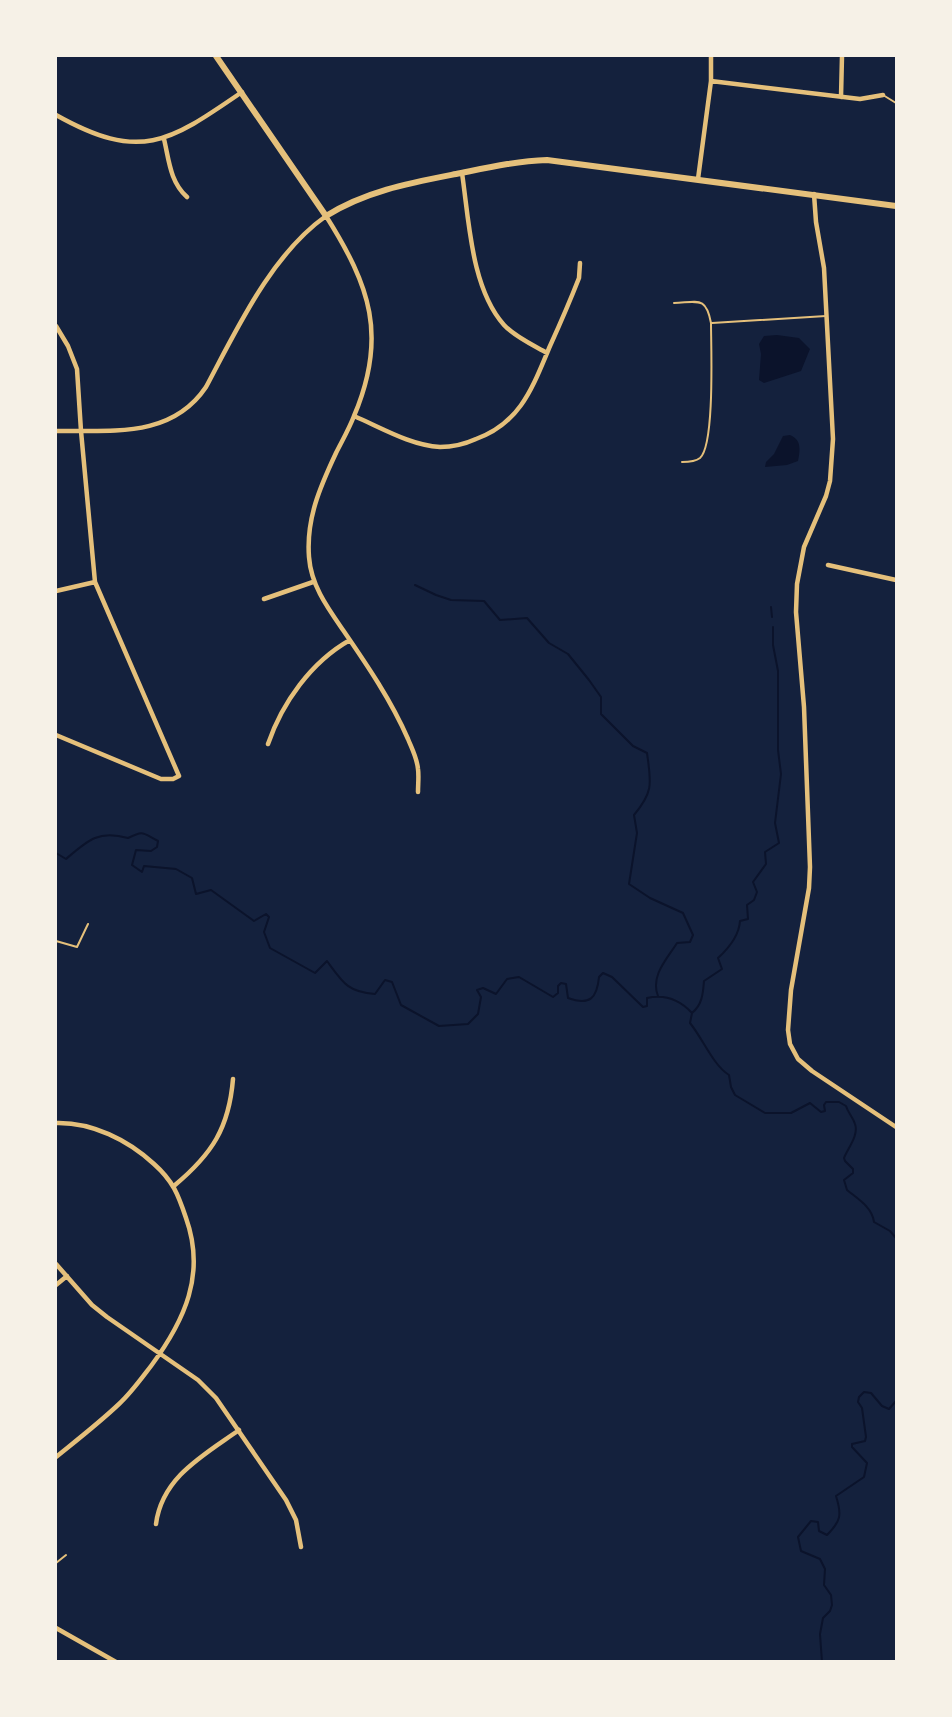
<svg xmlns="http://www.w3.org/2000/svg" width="952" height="1717" viewBox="0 0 952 1717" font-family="'PT Sans Narrow',sans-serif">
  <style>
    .water { fill: #0b132b }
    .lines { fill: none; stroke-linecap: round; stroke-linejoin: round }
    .stream { stroke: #0b132b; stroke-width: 2 }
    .service { stroke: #e5c07b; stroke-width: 2 }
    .minor { stroke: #e5c07b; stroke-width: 4.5 }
    .tertiary { stroke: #e5c07b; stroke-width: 6 }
  </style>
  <rect width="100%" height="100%" fill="#14213d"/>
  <path class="water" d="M777,335l22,3 11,11 -9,22 -37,12 -5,-3 2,-26 -2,-10 5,-8z
    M790,435c12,5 10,15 8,26l-11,4 -22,2 1,-5 8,-8 9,-18z"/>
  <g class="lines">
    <path class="stream" d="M415,585l21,10 15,5 33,1 16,19 27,-2 22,25 19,11 21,26 12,17v17l32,32 14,7c4,30 7,38 -13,62l3,18 -8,51 21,14 33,15 10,22 -3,7 -13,1c-10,16 -27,33 -19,53
      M771,607l1,10
      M56,853l10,6c22,-19 32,-29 62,-21 17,-8 14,-5 30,3l-1,6 -6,4 -15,-1 -4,15 10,7 2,-6 32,3 16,9 4,16 15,-4 43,31 12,-7 3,3 -5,15 6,16 45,25 12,-12c16,22 21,31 48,33l10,-14 7,2 9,23 38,21 29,-2 10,-10 3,-17 -4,-7 6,-2 13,6 11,-15 12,-2 34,20 5,-4v-7l3,-3 5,1 2,14c22,8 29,0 31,-21l4,-4 9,4 31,30 4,-1v-8c18,-4 33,2 45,15l-2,10c13,16 23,42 39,52l2,12 4,8 30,18h26l19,-10 11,9 4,-1 -1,-6 2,-3h13l7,4c2,7 7,11 9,18 4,11 -7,24 -11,34l1,3 8,8v4l-9,7 3,10c11,9 25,17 27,32l16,9 6,7
      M692,1013c10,-8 11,-19 12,-32l18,-12 -4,-11c11,-10 21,-22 22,-37l8,-2 -1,-14 7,-5 3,-8 -4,-10 13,-18 -1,-12 14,-9 -4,-20 6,-49 -3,-24v-79l-5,-26v-18
      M822,1662l-2,-28 3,-16 7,-7 2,-6 -1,-10 -7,-10 1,-16 -5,-10 -19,-8 -3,-14 13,-16 7,1 1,9 8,4c14,-14 15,-20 9,-39l28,-19 3,-14 -15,-16v-3l13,-3 1,-4 -4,-29 -4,-6 1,-5 5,-5 7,1 11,13 7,3 7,-8"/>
    <path class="service" d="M883,95l13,8
      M674,303c24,-1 32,-7 37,20 0,23 4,122 -11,135 -5,4 -12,4 -18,4
      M712,323l114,-7
      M56,941l21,6 11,-23
      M56,1563l10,-8"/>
    <path class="minor" d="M711,81l149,18 23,-4
      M841,97l1,-41
      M56,115c84,47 112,28 186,-23
      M164,139c5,21 6,43 23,58
      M462,173c7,47 9,115 42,152 11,12 29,20 43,28
      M698,179l13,-98v-25
      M814,194l2,28 8,46 9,171 -3,42 -4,15 -22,51 -7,37 -1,28 8,95 6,160 -1,21 -18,102 -3,40 2,14 8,15 14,12 84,56
      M56,326l12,20 9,23 4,62 14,151 84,194 -6,3h-12l-105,-44
      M354,416c28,12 56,29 86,31 13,0 25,-3 36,-8 45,-16 57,-53 74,-93 10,-22 20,-45 29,-68l1,-15
      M56,431c55,-1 115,8 150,-44 31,-58 65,-132 120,-171 44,70 62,120 28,200 -5,13 -12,25 -18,37 -16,34 -30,66 -27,104 2,28 18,50 34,73 24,35 48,70 65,109 4,10 9,19 10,30 1,7 0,15 0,23
      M828,565l68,15
      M56,591l39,-9
      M264,599l49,-17
      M268,744c14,-41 43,-82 82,-104
      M56,1123c36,-1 72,17 98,41 19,17 24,30 32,54 20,56 -1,102 -35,148 -10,13 -20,27 -32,38 -20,19 -42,36 -63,53
      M175,1185c37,-31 54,-57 58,-106
      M56,1264l36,41 15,12 91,63 18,18 70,102 10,20 5,27
      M56,1285l11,-9
      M156,1524c6,-47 48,-69 83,-94
      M56,1628l60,34"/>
    <path class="tertiary" d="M216,56l110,160c40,-25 84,-33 130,-42 30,-6 60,-13 91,-14l349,46"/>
  </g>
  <rect width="952" height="1717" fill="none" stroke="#f6f1e7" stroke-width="114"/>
</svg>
